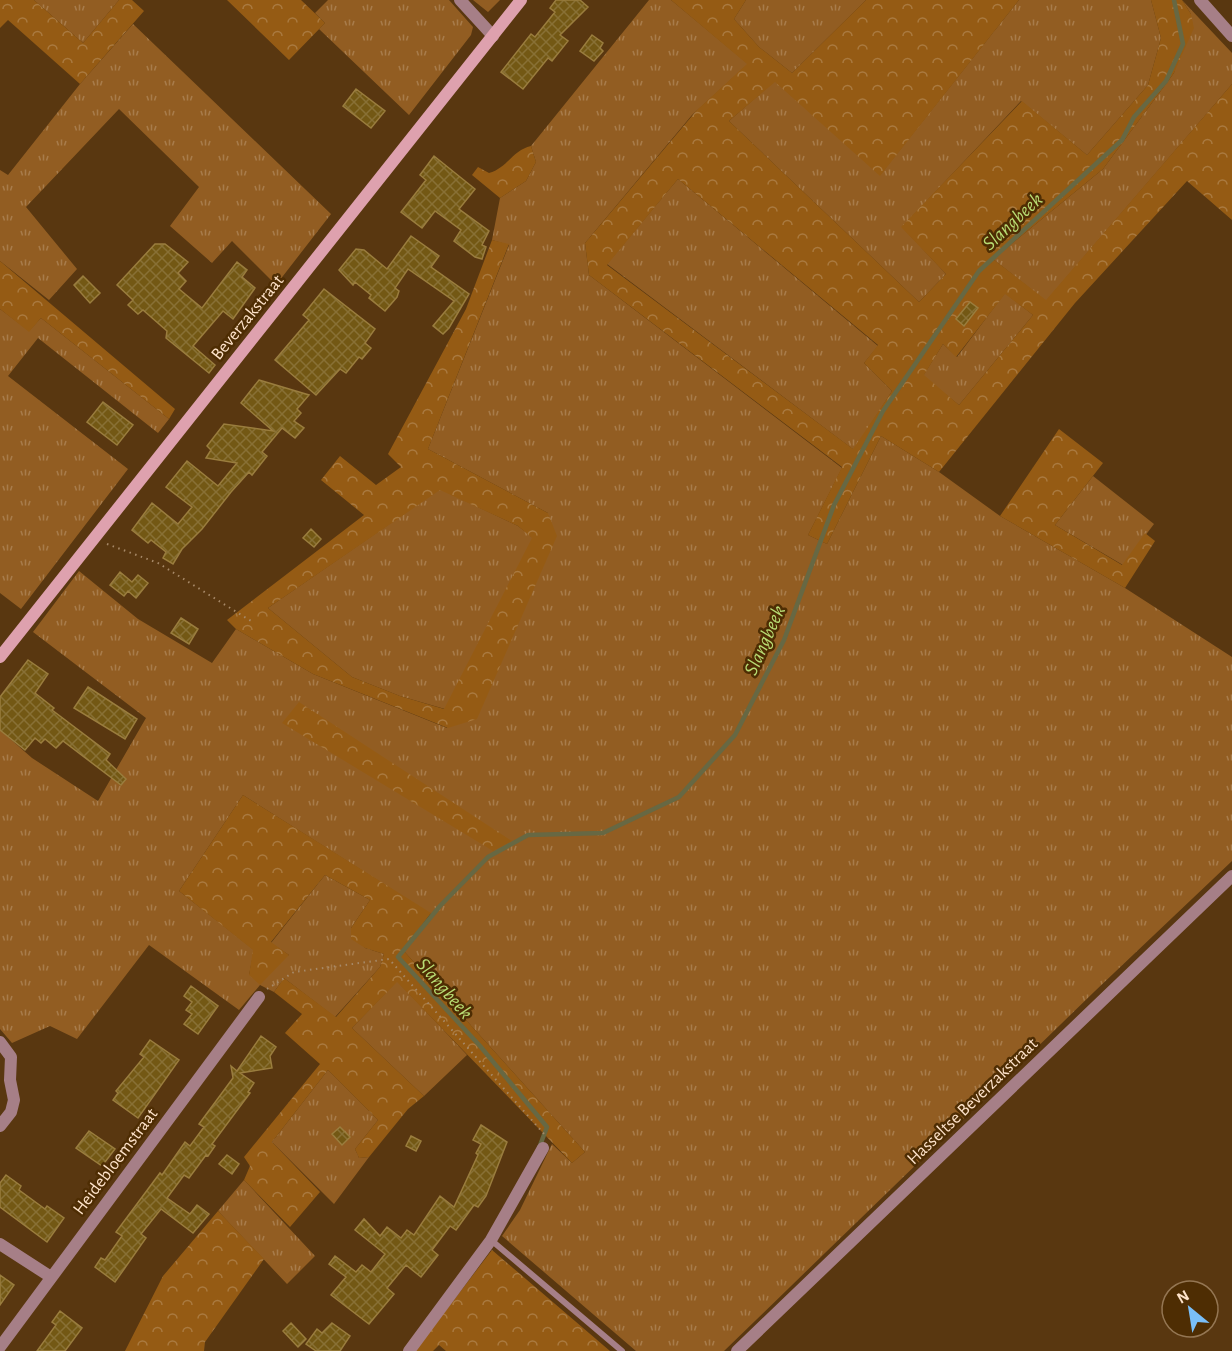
<svg xmlns="http://www.w3.org/2000/svg" width="1232" height="1351" viewBox="0 0 1232 1351" font-family="'Alegreya Sans',sans-serif">
  <style>
    .grass { fill: url(#grass-tufts) }
    .forest { fill: url(#forest-crowns); fill-rule: evenodd }
    .lines { fill: none; stroke-linecap: round; stroke-linejoin: round }
    .stream { stroke: #676843; stroke-width: 4.5 }
    .building { fill: url(#building-cross-hatch); stroke: #9a7d3e; stroke-width: 1.5 }
    .path { stroke: #a78968; stroke-width: 2; stroke-dasharray: 1.5 4.5; stroke-linecap: butt }
    .lane { stroke: #a67f87; stroke-width: 6 }
    .street { stroke: #a67f87; stroke-width: 12 }
    .secondary { stroke: #dea1ae; stroke-width: 12 }
    .labels { text-anchor: middle; stroke-width: 5; stroke-linejoin: round; paint-order: stroke }
    .street-label { font-size: 18px; fill: #fee3ca; stroke: #4e2d03 }
    .water-label { font-size: 20px; font-style: italic; fill: #b8dc73; stroke: #4e2d03 }
  </style>
  <defs>
    <pattern id="grass-tufts" width="24" height="20" patternUnits="userSpaceOnUse" patternTransform="scale(1.5)"><rect width="24" height="20" fill="#925d22"/><path d="M3 7l-1-3M5 7V3M7 7l1-3M15 17l-1-3M17 17v-4M19 17l1-3" fill="none" stroke="#a87c4b"/></pattern>
    <pattern id="forest-crowns" width="20" height="18" patternUnits="userSpaceOnUse" patternTransform="scale(1.5)"><rect width="20" height="18" fill="#955b14"/><path d="M2 6a3 3 0 1 1 6 0M12 15a3 3 0 1 1 6 0" fill="none" stroke="#aa7a40"/></pattern>
    <pattern id="building-cross-hatch" width="8" height="8" patternUnits="userSpaceOnUse" patternTransform="scale(1.5)"><rect width="8" height="8" fill="#735814"/><path d="M0 0l8 8M0 8l8-8" fill="none" stroke="#887035"/></pattern>
  </defs>
  <rect width="100%" height="100%" fill="#593710"/>
  <path class="grass" d="M34,0h85l-36,43z
    M328,0h121l24,27 -2,8 -62,80 -90,-86 6,-6 -10,-10z
    M473,0h27l-12,12z
    M649,0h22l77,64 -56,51 -107,128 4,32 253,193 -34,67 19,9 54,-108 58,36 61,44 125,72 107,69v204l-137,130 -371,360h-88l-134,-115 18,-26 32,-66 20,19 13,-11 -182,-202 28,-36 -188,-119 -64,96 75,59 -5,25 40,-20 -18,-12 54,-68 45,25 -19,28 14,20 19,6 -4,13 -45,50 -51,-39 -10,14 -14,-7 -21,25 -90,-65 -72,94 -27,-13 -38,17 -12,-14v-299l32,28 66,43 48,-83 -113,-86 46,-61 59,48 74,44 24,-34 77,45 134,54 101,-215 -120,-64 81,-204 -17,-5 8,-42 26,-17 10,-19 -5,-16z
    M746,0h120l-74,73 -33,-26 -25,-28z
    M1019,0h132l10,38 -13,47 -61,70 -66,-54 -119,126 44,47 -27,28 -190,-181 46,-40 105,94z
    M1182,0l50,53v31l-186,217 -53,-42 110,-90 71,-96 17,-59z
    M133,24l198,190 -55,71 -44,-44 -20,22 -42,-37 29,-39 -80,-78 -93,98 51,62 -28,31 -49,-39v-91l8,5 72,-91z
    M678,179l200,167 -14,17 28,28 -38,59 -247,-186z
    M1005,293l28,22 -74,90 -36,-29 20,-32 14,13z
    M0,309l29,22 12,-13 128,101 -11,14 -120,-95 -30,38 120,93 -107,140 -21,-16z
    M1093,476l61,48 -31,41 -68,-40z
    M440,489l78,37 15,12 -88,171 -45,-13 -48,-19 -84,-69z
    M397,981l70,74 -43,41 -72,-68z
    M328,1070l50,50 -23,29 4,9 10,-1 -35,47 -62,-62z
    M244,1180l71,76 -28,28 -69,-73z"/>
  <path class="forest" d="M0,0h34l49,43 36,-43h13l12,11 -64,73 -72,-64 -8,8z
    M227,0h74l24,23 -36,37z
    M671,0h75l-12,19 25,28 33,26 74,-73h153l-139,176 -105,-94 -46,39 190,181 27,-28 -45,-47 121,-126 65,54 61,-70 13,-47 -10,-38h31l9,14 3,14 -20,45 -71,96 -110,90 53,41 186,-216v136l-45,-39 -112,122 -136,169 -58,-36 -54,108 -19,-9 34,-68 -253,-192 -4,-32 112,-133 50,-46zM678,179l200,166 -14,18 28,28 -39,58 -246,-184zM1005,294l28,21 -74,90 -35,-30 19,-31 13,13z
    M531,146l5,16 -10,19 -26,17 -28,-23 6,-8 11,6c18,-5 24,-23 42,-27z
    M492,240l17,4 -81,205 120,64 9,23 -80,183 -29,9 -135,-54 -77,-45 -9,-9 137,-105 -43,-35 19,-24 36,29 25,-18 -13,-13 78,-145zM440,490l78,36 14,12 -88,171 -44,-13 -48,-19 -84,-69z
    M0,261l175,148 -6,10 -128,-101 -12,14 -29,-23z
    M1059,429l44,34 -48,62 67,40 23,-32 10,8 -30,47 -125,-72z
    M299,702l213,139 -19,10 -211,-128z
    M243,795l188,118 -28,37 182,202 -13,11 -175,-181 -45,46 72,68 -16,13 -39,48 -10,1 -4,-9 23,-29 -50,-50 -56,72 48,50 -30,35 -46,-47 6,-14 -6,-9 76,-93 -35,-31 17,-19 -28,-22 10,-14 52,39 44,-50 4,-13 -19,-6 -14,-9v-11l19,-28 -45,-25 -54,67 18,13 -29,30 -11,-10 4,-25 -74,-59z
    M218,1211l46,48 -59,83 -1,9h-79l38,-75z
    M492,1250l118,101h-164l-7,-6 -6,6h-18z"/>
  <g class="lines">
    <path class="stream" d="M539,1148l8,-21 -67,-81 -82,-89 42,-51 48,-49 40,-22 75,-2 76,-36 56,-62 49,-95 50,-135 49,-94 96,-140 143,-131 12,-23 32,-36 17,-37 -9,-44"/>
  </g>
  <path class="building" d="M556,0h24l8,7 -28,28 8,6 -16,20 -4,-3 -25,31 -22,-17 30,-38 4,3 20,-25 -5,-4z
    M592,35l11,8 -3,5 3,3 -9,10 -14,-10z
    M356,89l29,22 -14,17 -28,-22z
    M434,156l41,33 -16,20 30,22 -7,14 4,2 -4,12 -7,-2 -21,-16 7,-11 -26,-19 -13,17 -21,-16 25,-32 -6,-5z
    M411,236l28,20 -8,11 38,27 -20,34 -6,6 -10,-8 21,-25 -46,-32 -13,19 4,3 -2,6 -12,14 -16,-13 2,-3 -16,-13 -2,3 -14,-15 17,-21 8,1 23,19z
    M155,244h10l23,18 -10,11 8,8 -7,8 23,19 35,-46 10,8 -5,7 13,11 -22,31 -10,-8 -30,35 22,19 -6,8 -43,-35 1,-7 -24,-21 -5,4 -10,-9 5,-5 -16,-15z
    M83,276l17,17 -10,10 -16,-18z
    M324,289l51,40 -10,14 6,5 -9,11 -3,-2 -13,16 -6,-4 -24,26 -41,-35 34,-40 -6,-5z
    M970,302l8,6 -14,18 -8,-7z
    M259,380l50,15 -12,14 4,4 -7,8 10,7 -9,10 -13,-10 -20,24 5,4 -15,19 -3,-3 -18,20 -29,37 -20,20 -9,15 -10,-6 3,-6 -15,-12 -3,3 -16,-13 20,-27 26,21 14,-17 -26,-20 21,-26 31,25 19,-23 -31,-5 5,-8 -4,-4 17,-22 49,7 -32,-28z
    M103,402l30,23 -16,20 -30,-23z
    M311,529l10,10 -7,8 -11,-9z
    M120,572l12,10 6,-7 10,8 -12,15 -8,-7 -4,5 -14,-11z
    M181,618l17,11 -9,15 -18,-11z
    M28,660l20,14 -13,19 19,15 -2,2 58,44 -4,6 20,19 -5,6 -58,-44 -7,7 -11,-9 -4,4 -6,-5 -10,12 -25,-20v-33z
    M88,687l49,32 -12,20 -51,-31z
    M191,986l27,20 -20,28 -14,-10 8,-10 -6,-4 6,-8 -8,-6z
    M261,1036l15,11 -6,9 2,12 -32,5 14,10 -6,9 2,1 -38,51 3,2 -7,10 -2,-1 -17,23 -5,-3 -17,23 23,16 7,-9 12,9 -16,19 -32,-24 -20,25 5,4 -31,44 -20,-15 6,-9 4,2 17,-24 -6,-4 44,-59 2,2 23,-33 5,4 14,-19 -5,-3 34,-46 -2,-12 6,5z
    M150,1040l29,20 -41,58 -25,-18 5,-7 -2,-2 28,-34 -4,-3z
    M481,1125l26,17 -21,54 -8,11 -4,-2 -18,25 -6,-4 -18,24 6,5 -17,22 -15,-12 -19,23 7,6 -25,30 -38,-29 15,-18 -17,-13 6,-8 21,16 6,-7 9,7 14,-18 -30,-24 9,-11 16,17 7,-9 14,11 6,-8 7,5 26,-39 14,11 24,-52 -2,-2 5,-9 -8,-4z
    M340,1127l10,10 -8,8 -10,-11z
    M89,1131l26,18 -13,17 -26,-18z
    M411,1136l10,5 -5,10 -10,-5z
    M227,1155l12,9 -7,10 -13,-10z
    M6,1175l15,11 -2,4 26,19 2,-3 17,12 -17,24 -47,-35v-24z
    M0,1275l14,10 -14,20z
    M60,1311l22,17 -17,23h-28l19,-26 -4,-3z
    M291,1323l15,16 -8,8 -15,-16z
    M332,1323l18,13 -10,15h-24l-10,-7 11,-15 5,4z"/>
  <g class="lines">
    <path class="path" d="M107,544l51,19 93,58
      M267,989l27,-17 95,-13 156,176"/>
    <path class="lane" d="M491,1240l131,111"/>
    <path class="street" d="M460,0l33,36
      M1200,0l32,36
      M0,1042l11,15 -1,23 4,20 -3,12 -11,14
      M0,1244l51,33
      M0,1347l259,-350
      M409,1351l82,-111 52,-92
      M737,1351l495,-475"/>
    <path class="secondary" d="M0,657l521,-657"/>
  </g>
  <g class="labels">
    <g class="street-label">
      <text transform="translate(247 317) rotate(-51)" y="6">Beverzakstraat</text>
      <text transform="translate(972 1101) rotate(-44)" y="6">Hasseltse Beverzakstraat</text>
      <text transform="translate(115 1161) rotate(-53)" y="6">Heidebloemstraat</text>
    </g>
    <g class="water-label">
      <text transform="translate(1012 221) rotate(-43)" y="7">Slangbeek</text>
      <text transform="translate(764 640) rotate(-66)" y="7">Slangbeek</text>
      <text transform="translate(445 988) rotate(49)" y="7">Slangbeek</text>
    </g>
  </g>
  <g transform="translate(1190 1309) rotate(330)"><circle r="28" fill="#4e2d03" stroke="#947653" stroke-width="1.5"/>
  <path d="M0-4.5L10 22L0 15L-10 22Z" fill="#7abff8"/>
  <text y="-9" font-size="16" font-weight="bold" text-anchor="middle" fill="#fee3ca">N</text>
  </g>
</svg>
